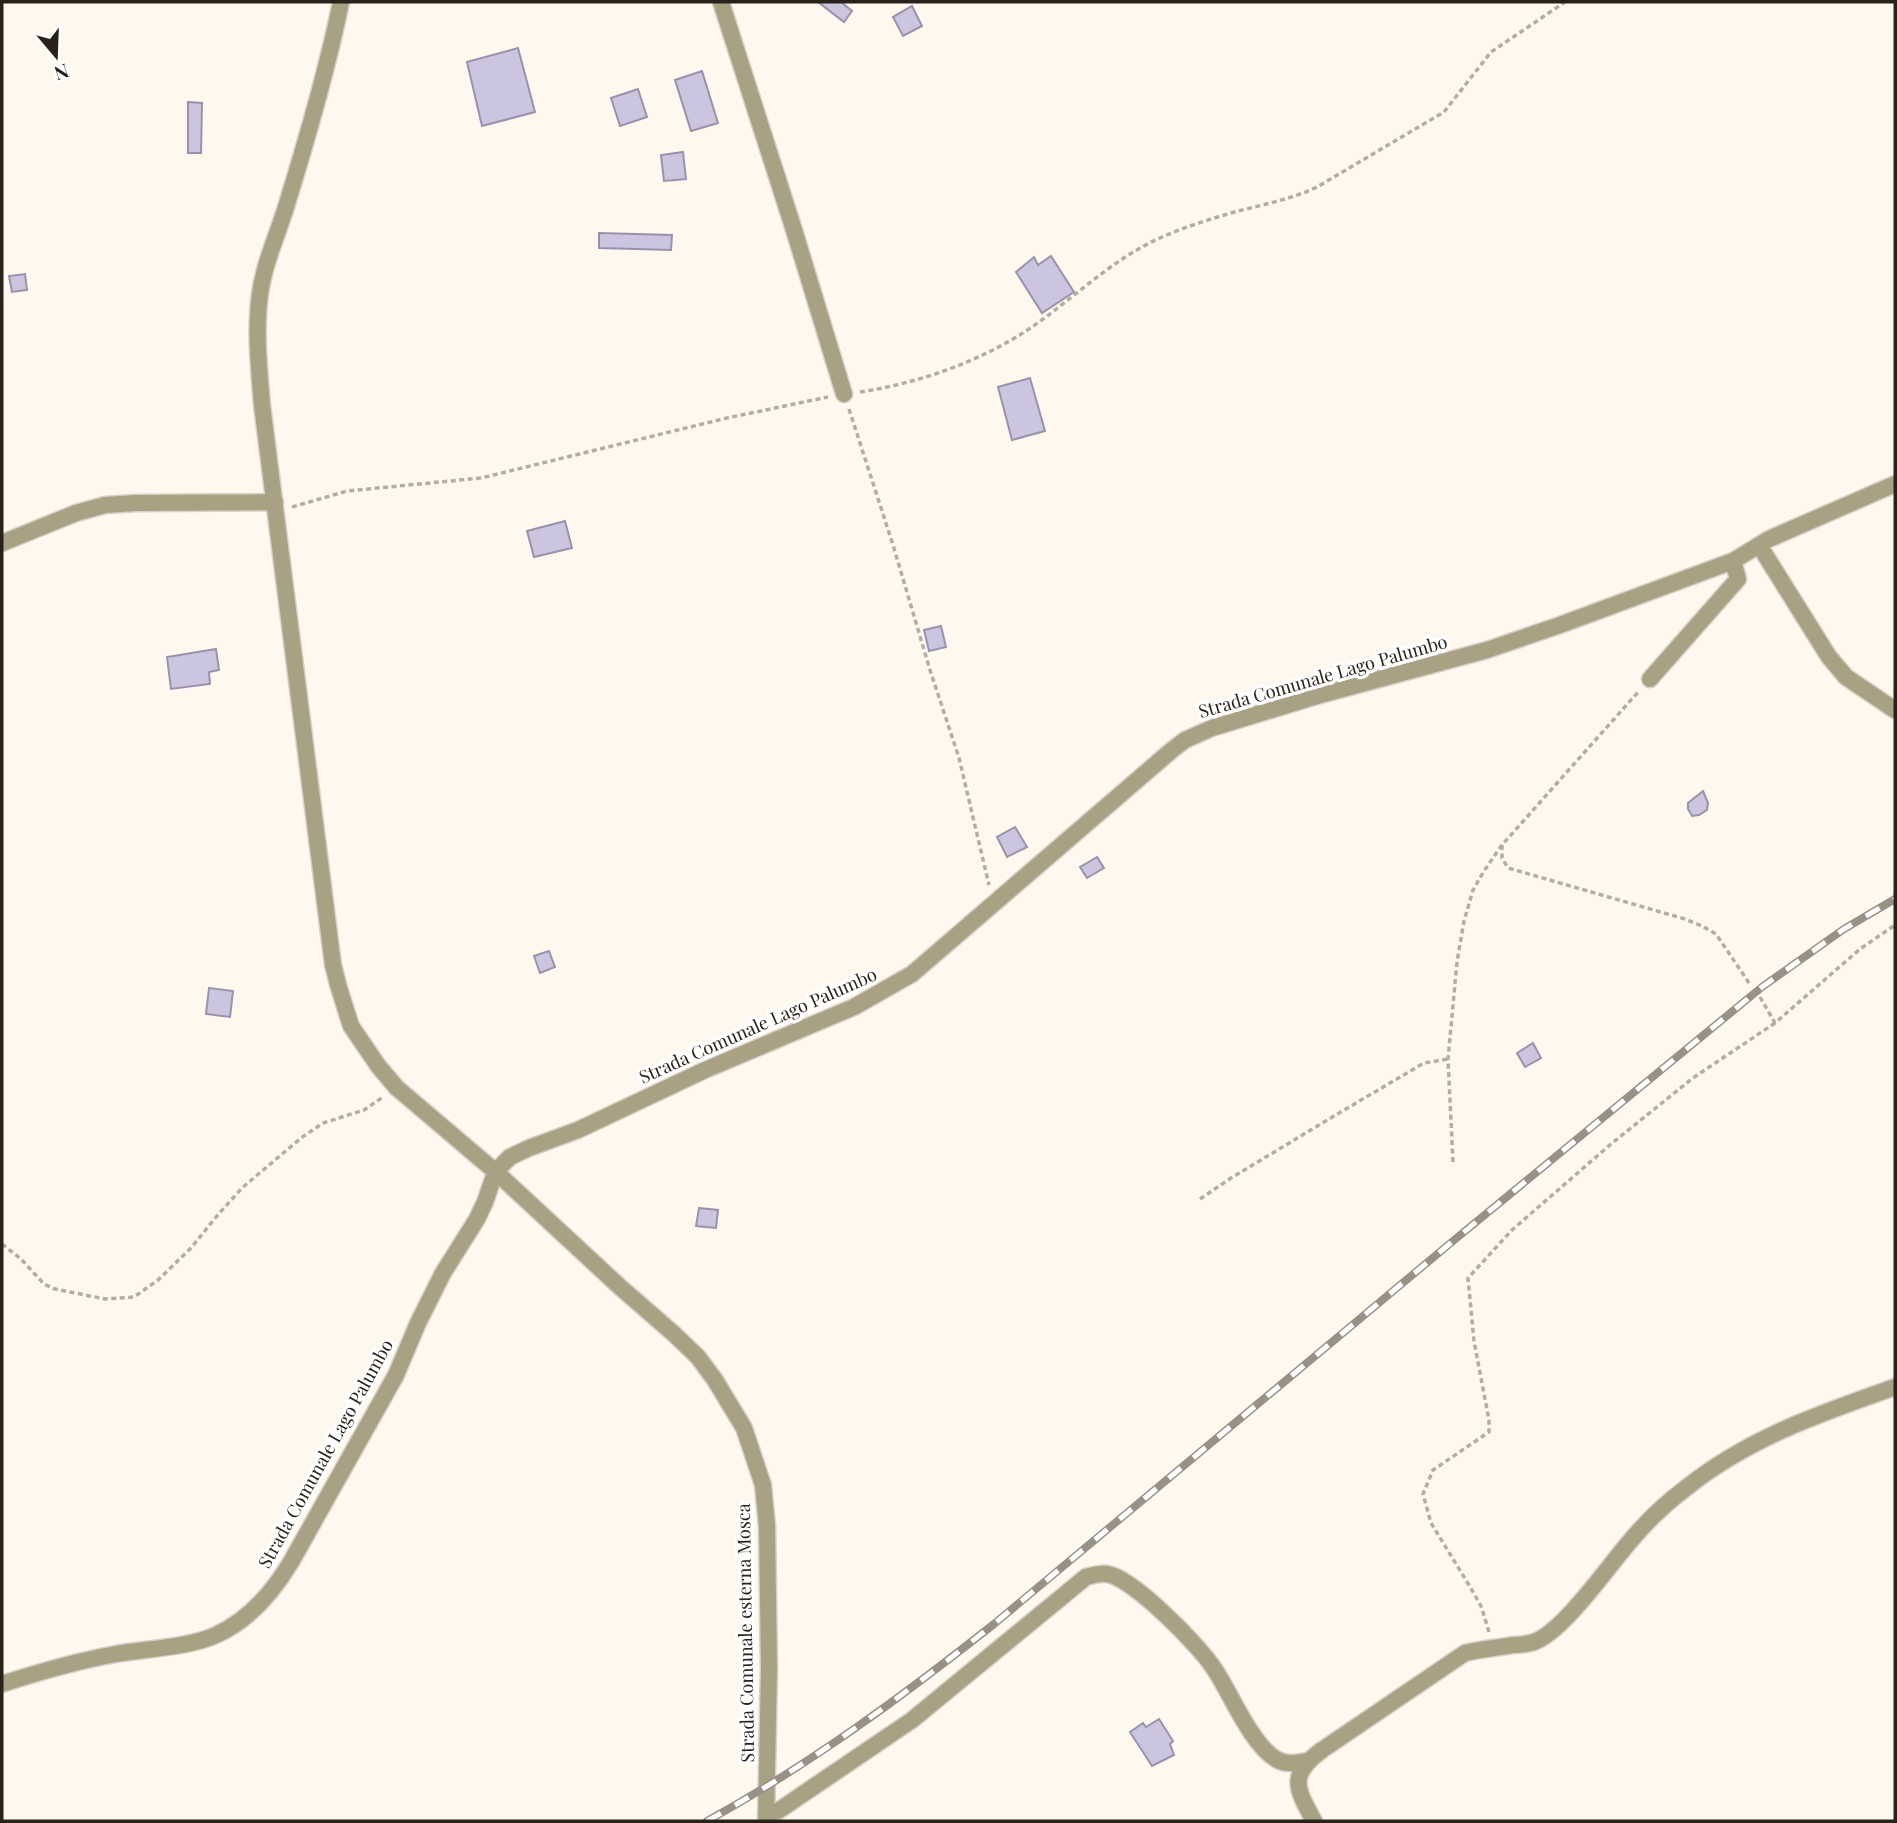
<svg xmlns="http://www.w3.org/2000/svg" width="1897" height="1823" viewBox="0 0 1897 1823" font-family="'Playfair Display',serif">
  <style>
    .building { fill: #ccc5df; stroke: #9992ab; stroke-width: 2 }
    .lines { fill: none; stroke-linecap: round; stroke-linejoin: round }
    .street-casing { stroke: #d8d1c8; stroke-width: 19 }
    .path { stroke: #b4ada4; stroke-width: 3.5; stroke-dasharray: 5 3.5; stroke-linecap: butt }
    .street { stroke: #a9a183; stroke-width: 16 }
    .rail-casing { stroke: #989188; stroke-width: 8 }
    .rail { stroke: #fff; stroke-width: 5; stroke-dasharray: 16; stroke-linecap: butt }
    .labels { text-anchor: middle; stroke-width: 7; stroke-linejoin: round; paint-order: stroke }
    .street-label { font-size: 18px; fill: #29221a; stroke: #fff }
  </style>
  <rect width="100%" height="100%" fill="#fff8ee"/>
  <path class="building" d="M818,2h23l11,9 -8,11z
    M912,6l10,20 -19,10 -10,-19z
    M518,48l17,64 -53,14 -15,-64z
    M702,71l16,52 -27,8 -16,-51z
    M638,89l9,28 -27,9 -9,-28z
    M188,102l14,1 -1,50h-13z
    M683,152l3,27 -22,2 -3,-26z
    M599,233l73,2 -1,15 -72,-2z
    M1051,256l23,36 -32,21 -26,-41 18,-15 4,8z
    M25,274l2,16 -15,2 -3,-16z
    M1030,378l15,53 -33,9 -14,-53z
    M565,521l7,27 -38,9 -7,-26z
    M941,626l5,21 -17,4 -5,-21z
    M216,649l3,21 -10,2 1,12 -39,5 -4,-32z
    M1703,791l5,12 -1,7 -8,5 -7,1 -4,-7v-6z
    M1015,827l12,20 -20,10 -10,-20z
    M1097,857l7,11 -17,10 -7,-11z
    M549,951l6,16 -15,6 -6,-17z
    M209,988l24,3 -3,26 -24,-3z
    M1533,1043l8,15 -16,9 -8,-14z
    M699,1208l19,2 -2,18 -20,-2z
    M1159,1719l14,22 -3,3 4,11 -22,11 -22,-34 13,-9 3,4z"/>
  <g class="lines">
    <g class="street-casing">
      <path id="street" d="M341,2c-14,69 -34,137 -55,205 -9,29 -22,57 -26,87 -5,36 -1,74 2,111l71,560 6,23 12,38 28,41 18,21 100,85 123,114 54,47 24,23 17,23 29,48 19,57 4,41 2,143 -3,152
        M721,2l73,228 50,164
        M2,543l74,-30 29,-8 31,-2 139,-1
        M1759,545l70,112 17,20 49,33
        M1650,679l88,-100 -5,-18
        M2,1684c37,-12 75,-23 114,-30 28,-5 75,-7 100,-19 33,-15 57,-43 75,-73l105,-187 22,-52 25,-50 34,-54 8,-17 8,-23 8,-13 9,-9 19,-9 49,-18 127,-60 149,-63 58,-33 260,-224 13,-10 27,-12 108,-33 167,-45 73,-25 173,-64 36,-22 126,-55
        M766,1814l12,-3 134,-91 174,-143c7,-2 14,-4 21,-3 25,3 94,73 108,96 16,24 36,74 61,89 9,6 20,4 31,2
        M1314,1821c-18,-33 -26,-46 8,-71l143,-97c16,-4 32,-5 48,-8 6,0 14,-1 21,-3 30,-11 75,-77 98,-103 16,-19 34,-36 54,-51 62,-50 135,-75 209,-101"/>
    </g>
    <path class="path" d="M860,392c59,-9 119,-30 169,-63 43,-29 83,-70 131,-91 22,-10 47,-18 71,-25 29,-8 59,-13 86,-26l127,-75 47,-60 74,-50
      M849,409l44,136 37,125 29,88 30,127
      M292,507l55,-16 134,-13 246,-60 101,-21
      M1502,845v13l6,10 177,51 17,7 14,8 33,49
      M1760,997l15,26 85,-74 35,-24
      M1453,1162l-5,-103 9,-97 7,-41 9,-31 11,-19 18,-26 137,-154
      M1200,1199l31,-21 108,-65 85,-50 24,-4
      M2,1244l19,15 23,25 11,5 50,10 29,-2 24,-17 33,-32 25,-31 26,-29 59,-50 22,-15 41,-13 19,-13
      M1489,1632l-8,-26 -12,-21 -38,-62 -8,-29 10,-24 56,-38v-12l-15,-79 -6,-63 44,-48 99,-86 82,-66 82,-55"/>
    <use href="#street" class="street"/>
    <g class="rail-casing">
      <path id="rail" d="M707,1821c102,-56 196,-125 287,-197l459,-383 309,-254 82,-58 51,-30"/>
    </g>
    <use href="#rail" class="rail"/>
  </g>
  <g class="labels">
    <g class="street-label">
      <text transform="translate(1323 677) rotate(-16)" y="6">Strada Comunale Lago Palumbo</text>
      <text transform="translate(758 1026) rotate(-24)" y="6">Strada Comunale Lago Palumbo</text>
      <text transform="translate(326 1454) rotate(-61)" y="6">Strada Comunale Lago Palumbo</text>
      <text transform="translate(746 1633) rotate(-91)" y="6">Strada Comunale esterna Mosca</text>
    </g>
  </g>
  <rect width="1897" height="1823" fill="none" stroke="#29221a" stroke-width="7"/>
  <g transform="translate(56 56) rotate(161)" stroke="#ffffff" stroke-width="5" paint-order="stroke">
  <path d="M0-5L12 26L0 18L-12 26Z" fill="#29221a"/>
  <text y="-10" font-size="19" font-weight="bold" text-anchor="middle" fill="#29221a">N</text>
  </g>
</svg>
